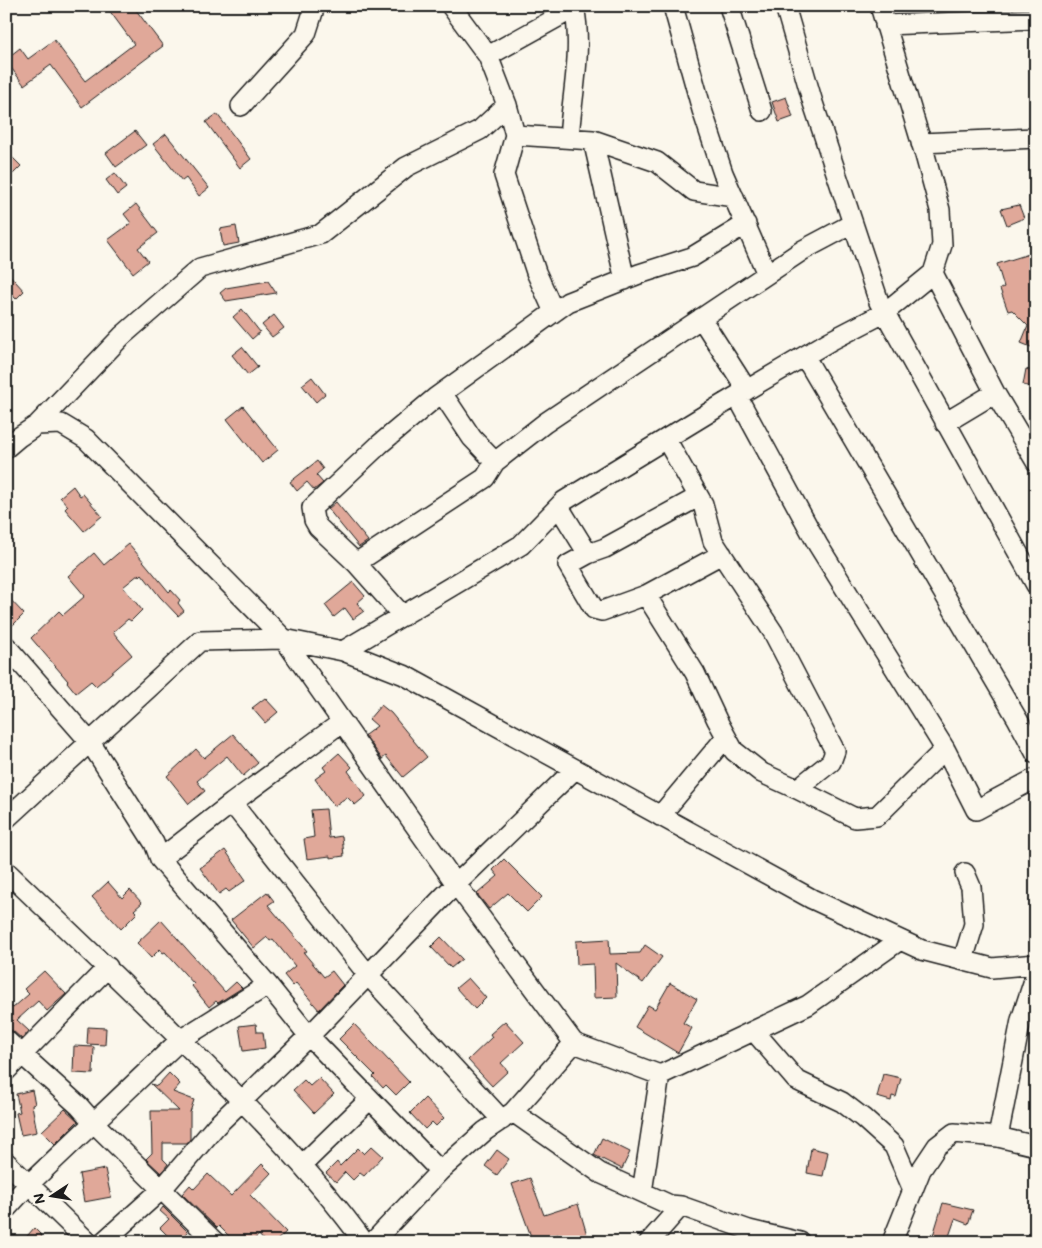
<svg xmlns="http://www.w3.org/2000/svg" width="1042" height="1248" viewBox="0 0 1042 1248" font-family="Mali,sans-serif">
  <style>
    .building { fill: #e0a899; stroke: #1c1c1c }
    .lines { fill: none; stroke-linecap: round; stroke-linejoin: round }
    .minor-casing { stroke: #1c1c1c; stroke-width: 22 }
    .minor { stroke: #fbf7ec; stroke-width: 19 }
  </style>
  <rect width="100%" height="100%" fill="#fbf7ec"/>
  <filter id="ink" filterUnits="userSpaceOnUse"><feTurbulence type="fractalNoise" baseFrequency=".02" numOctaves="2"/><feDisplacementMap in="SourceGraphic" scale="10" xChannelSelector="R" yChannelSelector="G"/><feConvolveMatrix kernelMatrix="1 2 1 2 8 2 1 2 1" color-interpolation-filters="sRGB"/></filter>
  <g filter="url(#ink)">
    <path class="building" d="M106,6h27l30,40 -81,61 -31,-42 -27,20 -18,-24v-2l14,-11 8,11 26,-19 31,41 49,-37z
      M786,97l7,20 -14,5 -7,-20z
      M217,114l34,45 -11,9 -34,-46z
      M135,131l11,14 -30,22 -10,-14z
      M166,134l43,54 -10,8 -13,-18 -4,3 -29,-37z
      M6,151l15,15 -8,8 -7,-6z
      M115,173l11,15 -9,7 -11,-15z
      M136,204l22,29 -20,15 10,13 -15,12 -25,-33 23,-17 -7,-9z
      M1019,205l5,13 -17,7 -6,-16z
      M236,226l3,17 -16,3 -3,-17z
      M1029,254l4,14 3,-1v82l-15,-6 7,-17 -16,-16 -4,1 -8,-22 4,-2 -7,-23z
      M6,271l18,20 -8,8 -10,-11z
      M268,281l8,12 -50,8 -6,-8 6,-5z
      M242,309l18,23 -8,7 -19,-22z
      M274,315l10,13 -12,9 -10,-12z
      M242,347l16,20 -10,8 -16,-20z
      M1026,369l10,3v16l-13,-3z
      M312,377l13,17 -9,8 -14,-17z
      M243,406l35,44 -16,13 -35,-44z
      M317,461l6,8 -7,6 7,8 -9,7 -7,-8 -10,9 -7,-9z
      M73,486l7,10 3,-2 19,22 -18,15 -19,-22 3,-3 -8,-9z
      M336,502l32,39 -9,6 -31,-38z
      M129,544l40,48 2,-2 9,10 -2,3 6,8 -6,5 -18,-19 -18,-23 -2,2 -1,-2 -16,13 19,23 -11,11 -3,-2 -15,13 19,23 -36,31 -5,-5 -15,12 -9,-11 1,-1 -37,-43 28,-27 4,4 22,-19 -17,-20 26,-23 10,12z
      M353,582l12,14 -8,7 7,8 -11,8 -8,-11 -11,9 -9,-12z
      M6,595l18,19 -12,12 -6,-7z
      M265,698l13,14 -13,11 -13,-15z
      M381,705l10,8 36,44 -24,20 -17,-21 -4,3 -17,-24 12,-9 -8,-7z
      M233,734l25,29 -15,13 -16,-20 -30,25 8,10 -16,13 -22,-28 29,-27 8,9z
      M339,753l13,14 -4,4 18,25 -11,9 -8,-8 -13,9 -19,-27 11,-8 -3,-4z
      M326,809l3,29 13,-2 2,20 -14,2v-2l-23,3 -3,-20 10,-2 -3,-27z
      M225,850l21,30 -17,12 -3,-3 -7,5 -19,-26z
      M504,859l38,38 -15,15 -19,-19 -19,16 -12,-15 21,-18 -5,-6z
      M108,882l14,16 8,-8 12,13 -8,7 3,3 -16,16 -29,-32z
      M267,892l7,9 -6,4 39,46 -3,2 20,24 8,-6 11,14 -24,25 -23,-27 -3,3 -9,-11 11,-9 -22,-27 -3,2 -3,-4 -13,11 -23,-28z
      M161,920l64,72 11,-10 6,6 -24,15 -2,-2 -7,6 -17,-21 2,-2 -29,-32 -2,1 -3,-4 -9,9 -14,-15z
      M441,937l21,22 -11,9 -20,-21z
      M609,939l1,15 30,-1 5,-8 17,12 -19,26 -27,-20 1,34 -23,1 -1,-34 -16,1 -1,-24z
      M44,971l22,23 -19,17 -9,-10 -21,19 12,11 -7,8 -9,-8 -7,-2v-27l7,6 16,-14 -5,-5z
      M468,978l18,20 -11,11 -19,-21z
      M670,983l27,16 -14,24 9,5 -14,25 -43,-26 13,-22 7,4z
      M505,1021l19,21 -23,21 7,8 -16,15 -24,-26 24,-23 -2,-3z
      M256,1024l1,8h6l2,16 -22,3 -4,-25z
      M354,1024l55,58 -13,13 -10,-10 -3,3 -10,-11 2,-2 -36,-36z
      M88,1027l18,1 -1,17 -18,-1z
      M74,1046l20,1 -1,27 -20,-1z
      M169,1073l11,11 -7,8 21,8 -4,12v27l-3,4h-24v16l5,5 -7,9 -15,-14 6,-6 -1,-42h28l-28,-27 6,2z
      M883,1074l18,4 -5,19 -4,-1 -1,5 -14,-4z
      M319,1078l15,16 -20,19 -21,-23 11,-10 6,6z
      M32,1090l3,14 -3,1 5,27 -16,3 -5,-22 4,-1 -4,-18z
      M425,1098l19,20 -8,8 -4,-4 -7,7 -15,-16z
      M65,1109l13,12 -23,23 -13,-13z
      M602,1138l28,14 -8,17 -28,-14z
      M372,1146l11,10 -19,20 -4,-3 -7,7 -8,-8 -9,10 -10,-9 11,-11 3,4 18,-18 6,6z
      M811,1148l17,4 -5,24 -16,-3z
      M497,1150l12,9 -12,16 -12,-9z
      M262,1164l9,9 -21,22 36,37 -11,10h-10l-6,-7 -8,7h-16l-16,-16 -2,2 -35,-34 8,-9 4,4 14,-15 23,22z
      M105,1169l6,28 -27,5 -5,-28z
      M530,1178l14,37 34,-11 11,38h-29l-2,-8 -20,8h-5l-21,-58z
      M943,1203l30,7 -5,14 -13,-5 -8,23h-16z
      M163,1207l25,25 -9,10h-5l-14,-14 9,-9 -9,-8z
      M34,1228l8,8 -5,6h-15z"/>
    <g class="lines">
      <g class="minor-casing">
        <path id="minor" d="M451,6l37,50 19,49 8,30 -11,40 32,97 18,40
          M673,6l29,104 21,63 44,101
          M729,6l33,105
          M785,6l28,97 66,199 157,283
          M885,25l151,-6
          M488,56l90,-50
          M241,106l65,-72 9,-28
          M515,135l78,5 64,22 37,29 40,6
          M569,138c3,-44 14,-88 5,-132
          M593,140l32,140
          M921,143l115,-5
          M746,224l-54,33 -53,17 -71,28 -14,10 -119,86 -55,46 -68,64 2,12 4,7 38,36 129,-85 10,-16 50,-39 258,-173 49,-26
          M933,273l62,120 41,69
          M701,318l46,72
          M805,357l213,363 18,34
          M442,393l30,45 23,24
          M737,396l81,149 127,204 31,61 60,-32
          M945,423l50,-30
          M37,425l85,-89 78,-68 121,-34 85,-67 74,-37 27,-25
          M6,448l13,-11 18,-12 24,-1 25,15 198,200 172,245 118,159 86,32 -18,117
          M698,497l-93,51 -17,6 -20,11 26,44 8,2 44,-16 76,-41
          M559,507l29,47
          M356,563l47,53
          M646,595l49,78 22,47 17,31 28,22 35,16 34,-27 4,-11 -62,-119 -60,-91 -10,-37 -37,-65
          M6,646l84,96 64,101 6,16 108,126 41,51 131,135
          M343,651l178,-106 43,-44 159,-97 107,-63 54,-28 49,-40 9,-28 -2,-35 -15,-55 -45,-149
          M797,789l58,29 22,-2 68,-67
          M232,803l136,172 134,145
          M660,816l66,-79
          M6,819l194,-178 84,-2 59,12 61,24 408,224 110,51 70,18 44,-4
          M160,859l72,-56 110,-81
          M6,871c59,56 117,112 175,169 65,64 129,128 183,202
          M963,960l11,-36 -3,-37 -6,-14
          M754,1031l42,49 46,22 21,16 31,28 19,44
          M6,1040l73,66 15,17 121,119
          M6,1071l102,-104
          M660,1075l148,-70 92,-65
          M513,1112l87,61 70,32 11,1 68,24 51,12
          M998,1137l38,9
          M6,1162l82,80
          M302,1165l68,-66
          M6,1209l23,-25 151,-144 88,-55
          M103,1242l58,-52 55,-64 102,-99 127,-132 130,-126
          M373,1242l67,-71 45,-40 28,-19 61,-69
          M649,1242l32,-36
          M892,1242l29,-72 16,-24 17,-13 44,4 23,-117 15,-46"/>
      </g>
      <use href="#minor" class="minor"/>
    </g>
  </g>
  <rect width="1042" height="1248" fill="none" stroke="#fbf7ec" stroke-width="25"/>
  <rect x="12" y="12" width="1017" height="1223" fill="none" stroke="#1c1c1c" stroke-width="2" filter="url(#ink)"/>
  <g transform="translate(52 1196) rotate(258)" stroke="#fbf7ec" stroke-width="4" paint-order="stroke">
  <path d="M0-4L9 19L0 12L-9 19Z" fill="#1c1c1c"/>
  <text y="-8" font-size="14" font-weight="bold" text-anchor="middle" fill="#1c1c1c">N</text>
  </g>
</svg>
